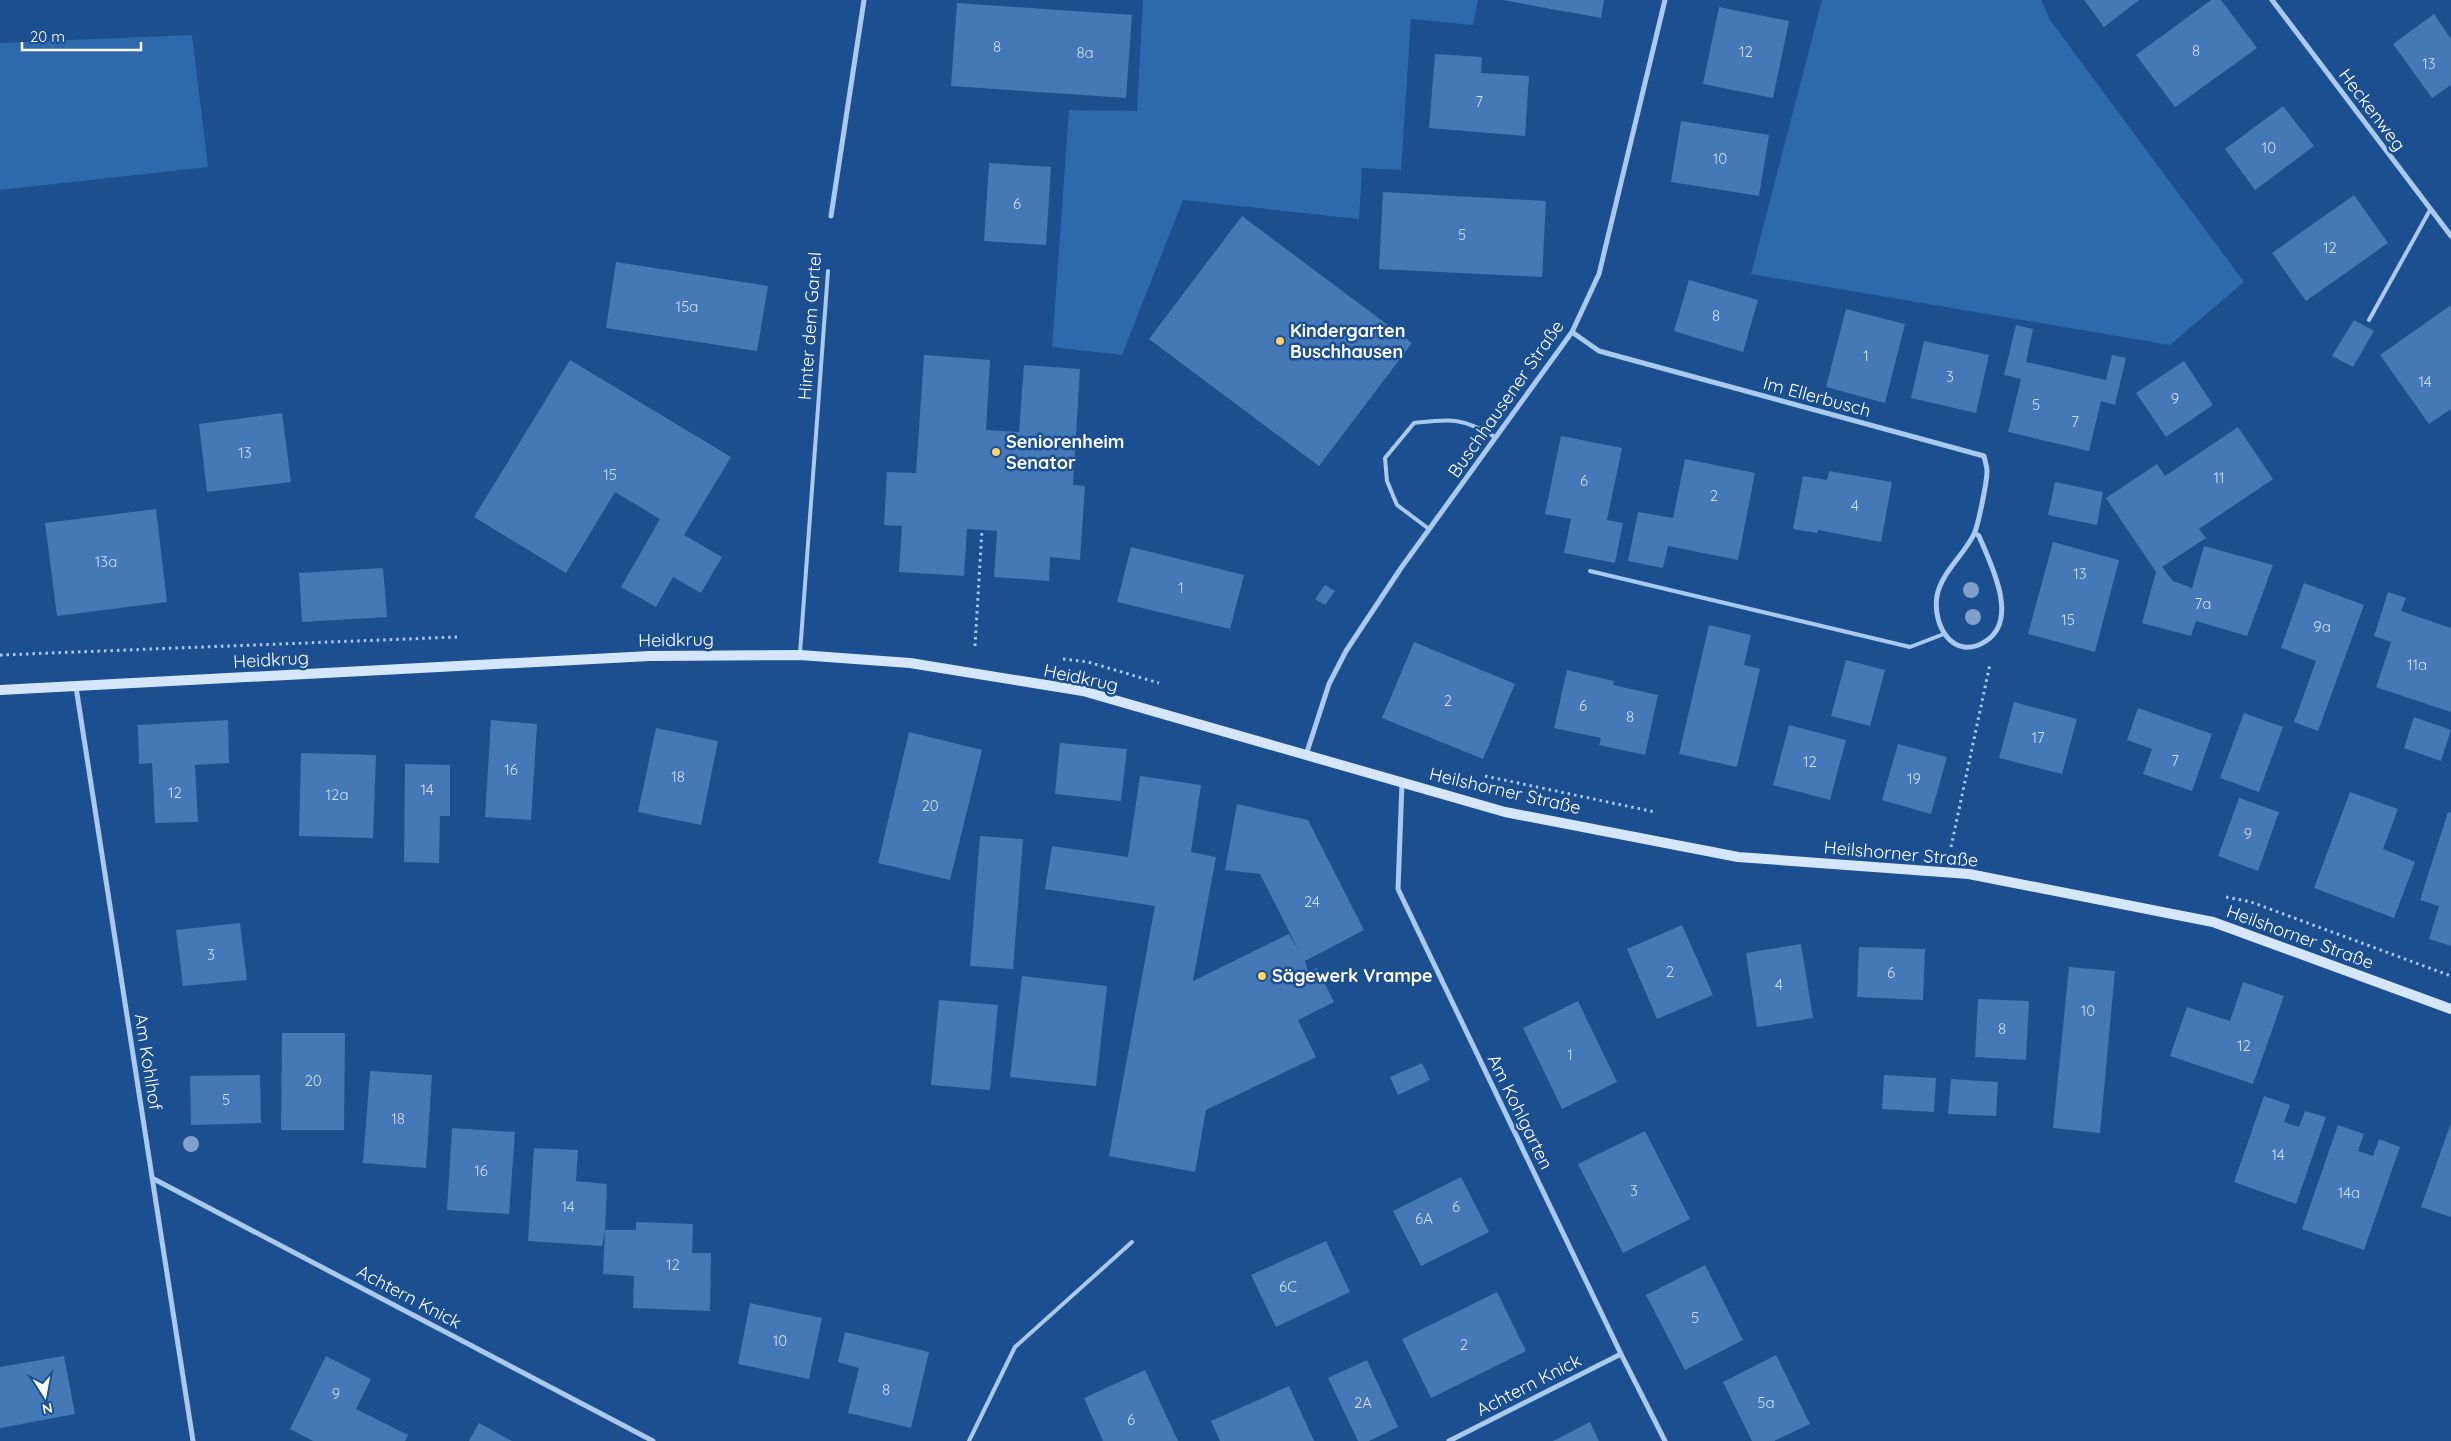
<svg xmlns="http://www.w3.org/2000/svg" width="2451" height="1441" viewBox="0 0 2451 1441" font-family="Quicksand,sans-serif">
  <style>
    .green { fill: #2e69ad }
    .building { fill: #4478b7 }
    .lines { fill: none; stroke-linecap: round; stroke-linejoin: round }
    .path { stroke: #a9c9ee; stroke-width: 3; stroke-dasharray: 2.5 4; stroke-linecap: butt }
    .lane { stroke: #a9c9ee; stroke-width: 4 }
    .street { stroke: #a9c9ee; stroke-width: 5 }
    .secondary { stroke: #d6e6fa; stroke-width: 10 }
    .tree { fill: #7ea0ca }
    .poi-dot { fill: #ffd166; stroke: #1b4f8f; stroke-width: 2 }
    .labels { text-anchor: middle; stroke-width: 5; stroke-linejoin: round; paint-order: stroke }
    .number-label { font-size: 15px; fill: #d0dded }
    .street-label { font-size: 18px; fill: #fff; stroke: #1b4f8f }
    .poi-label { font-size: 18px; font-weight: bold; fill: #fff; stroke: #1b4f8f; text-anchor: start }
  </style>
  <rect width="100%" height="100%" fill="#1b4f8f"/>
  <path class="green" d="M1143,0h335l-5,25 -62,-6 -10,151 -39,-2 -3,51 -176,-19 -61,155 -70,-8 17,-237 68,1z
    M1822,0h219l9,20 194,262 -74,63 -419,-71z
    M192,35l16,132 -208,23v-147z"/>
  <path class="building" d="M1502,0h102l-3,18z
    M2084,0h55l-35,27z
    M2211,0h10l36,48 -82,59 -39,-52z
    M957,3l175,12 -6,83 -175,-12z
    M1719,7l70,14 -16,77 -70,-14z
    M2434,14l17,25v46l-19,13 -39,-54z
    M1435,54l47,3 -1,16 48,3 -4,60 -96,-8z
    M2283,106l31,40 -59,44 -30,-41z
    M1681,121l88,14 -10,61 -88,-14z
    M989,163l62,4 -5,78 -62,-4z
    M1383,192l163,9 -4,76 -163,-8z
    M2354,195l34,48 -82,58 -34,-48z
    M1242,216l170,127 -93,123 -170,-127z
    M616,262l152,24 -11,65 -151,-23z
    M1689,280l69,20 -15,52 -69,-21z
    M2451,305v104l-22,15 -49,-69z
    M1846,309l59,15 -20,79 -59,-16z
    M2354,320l20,11 -21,36 -21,-11z
    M2016,325l17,4 -7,33 80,18 6,-25 14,3 -11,47 -14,-4 -12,50 -81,-19 13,-53 -17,-4z
    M1924,341l65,14 -13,58 -65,-15z
    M924,355l66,5 -4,70 33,2 5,-67 56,4 -7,116 12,1 -5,74 -30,-3 -1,24 -55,-4 3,-46 -30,-2 -3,47 -65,-4 3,-46 -18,-1 3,-53 29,1z
    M570,360l161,97 -47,78 38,22 -21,36 -28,-16 -17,30 -35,-20 39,-68 -45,-27 -49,81 -92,-56z
    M2184,361l29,44 -47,32 -30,-44z
    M282,413l9,69 -84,10 -8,-68z
    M2238,427l35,52 -74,50 7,9 -44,29 11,14 19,7 12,-42 69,19 -26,71 -51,-15 -5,15 -49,-13 14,-51 -50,-74 51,-34 8,12z
    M1561,436l61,12 -15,72 16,3 -8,40 -51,-10 7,-34 -26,-5z
    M1685,459l70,14 -17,87 -70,-14 -5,22 -35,-7 10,-49 35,6z
    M1829,471l63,11 -11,60 -63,-12 -1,3 -24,-4 10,-53 24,4z
    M2055,482l48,10 -6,33 -49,-10z
    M156,509l11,93 -110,14 -12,-93z
    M2053,542l66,18 -24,92 -67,-18z
    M1131,547l113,28 -14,54 -113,-27z
    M383,568l4,49 -85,5 -3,-49z
    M2304,583l60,22 -46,126 -24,-9 22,-61 -35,-13z
    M1325,585l10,6 -10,14 -10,-6z
    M2388,592l18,6 -5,13 50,17v84l-75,-25 15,-45 -17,-6z
    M1709,625l42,10 -7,30 16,4 -23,98 -58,-13z
    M1414,642l101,42 -32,75 -101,-41z
    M1846,660l39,10 -15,56 -39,-10z
    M1567,670l47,11 -1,4 45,10 -13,60 -46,-10 2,-7 -47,-10z
    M2014,702l63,17 -15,55 -63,-16z
    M2138,708l74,26 -20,57 -49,-17 9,-25 -25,-9z
    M2244,713l39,14 -24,65 -39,-14z
    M2414,717l37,13 -10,31 -37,-13z
    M228,720l1,43 -34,2 3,57 -43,1 -3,-60 -13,1 -1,-39z
    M491,720l46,4 -6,96 -46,-3z
    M1789,725l57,15 -16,60 -57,-15z
    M656,728l62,13 -17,84 -63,-13z
    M909,732l73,18 -32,130 -72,-17z
    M1060,743l67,6 -6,52 -66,-7z
    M1898,744l49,13 -16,57 -49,-14z
    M301,753l75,2 -3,83 -74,-2z
    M405,764l45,1v51h-10l-1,47 -35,-1z
    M1140,776l61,9 -10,67 25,5 -23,124 96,-47 10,17 -39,-77 -35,-4 12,-66 71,16 56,110 -59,31 3,11 9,-4 17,34 -36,18 18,37 -110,53 -11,62 -86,-16 46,-250 -110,-17 7,-43 76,11z
    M2350,792l48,17 -15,40 32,13 -21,56 -80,-30z
    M2239,798l40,14 -21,59 -40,-15z
    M2448,812l3,1v133l-22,-7 10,-33 -19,-6z
    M980,836l43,3 -10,130 -43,-3z
    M240,923l7,57 -64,6 -7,-56z
    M1682,925l31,70 -56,24 -30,-70z
    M1801,944l12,74 -56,9 -11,-74z
    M1859,947l66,2 -2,51 -66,-3z
    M2069,967l46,4 -15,162 -47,-5z
    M1022,976l85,10 -11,100 -86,-9z
    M2243,982l41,14 -31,88 -83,-28 17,-49 43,14z
    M1978,999l51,2 -3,59 -51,-3z
    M939,1000l59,5 -8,85 -59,-5z
    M1578,1001l39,81 -55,27 -39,-81z
    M282,1033h63l-1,97h-63z
    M1422,1063l8,17 -32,15 -8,-18z
    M370,1071l62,4 -6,93 -63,-5z
    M260,1075l1,48 -70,2 -1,-49z
    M1884,1075l52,3 -2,34 -52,-3z
    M1951,1079l47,3 -2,34 -48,-2z
    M2264,1096l26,9 -6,17 15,5 6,-16 21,6 -30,87 -62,-22z
    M2451,1123v94l-30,-10z
    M2338,1125l26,9 -6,17 15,5 6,-17 21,8 -36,103 -62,-21z
    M452,1128l63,4 -6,82 -62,-4z
    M1645,1131l45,88 -67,34 -45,-89z
    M534,1148l44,2 -2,31 31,3 -2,46h31v-8l57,2 -1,29h19l-1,58 -77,-3 1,-32 -31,-2 2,-43 -3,15 -74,-5z
    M1461,1177l28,55 -68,34 -28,-55z
    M1326,1241l24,51 -74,35 -25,-52z
    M1705,1265l38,75 -58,30 -39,-75z
    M1497,1292l29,59 -95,47 -29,-59z
    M750,1303l72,15 -13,61 -71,-15z
    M845,1332l84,20 -18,76 -63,-15 11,-45 -21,-6z
    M1776,1355l34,69 -36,17h-22l-29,-59z
    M64,1356l11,58 -75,14v-61z
    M326,1356l45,23 -15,30 52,26 -3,6h-92l-23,-12z
    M1367,1360l31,67 -29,14h-11l-30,-63z
    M1145,1370l33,71h-75l-19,-43z
    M1289,1386l25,55h-94l-9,-20z
    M1590,1422l9,19h-46z
    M479,1423l33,18h-43z"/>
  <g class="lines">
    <path class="path" d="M975,646l7,-116
      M0,655l457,-18
      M1063,659l25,3 71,21
      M1485,776l170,36
      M1951,847l39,-183
      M2226,897l25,5 200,74"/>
    <path class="lane" d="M2369,320l61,-110
      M1429,529l-32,-24 -10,-24 -2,-23 29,-35c37,-4 48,-6 81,14
      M1590,571l320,76 34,-13
      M800,653l28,-382
      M969,1441l46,-94 117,-105"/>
    <path class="street" d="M2272,0l179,236
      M831,216l33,-216
      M1572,332l27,19 385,105c1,5 3,11 3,15 0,11 -9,55 -13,63 -10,21 -33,39 -37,62 -5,30 17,66 49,45 34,-22 4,-78 -7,-105l-4,-3
      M76,687l117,754
      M1306,755l23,-71 17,-33 55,-83 171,-236 27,-58 66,-274
      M1402,783l-4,106 223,465 44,87
      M152,1178l501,263
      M1449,1441l172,-87"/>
    <path class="secondary" d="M0,690l650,-34 150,-1 110,8 173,28 422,121 233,45 231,17 244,48 238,87"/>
  </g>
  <g class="tree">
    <circle cx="1971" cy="590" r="8"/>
    <circle cx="1973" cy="617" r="8"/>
    <circle cx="191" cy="1144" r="8"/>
  </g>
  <g class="poi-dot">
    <circle cx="1280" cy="341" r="5"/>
    <circle cx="996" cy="452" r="5"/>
    <circle cx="1262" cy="976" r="5"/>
  </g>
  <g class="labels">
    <g class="number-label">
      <text x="997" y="52">8</text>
      <text x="2196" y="56">8</text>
      <text x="1746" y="57">12</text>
      <text x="1085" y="58">8a</text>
      <text x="2429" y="69">13</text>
      <text x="1479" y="107">7</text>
      <text x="2269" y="153">10</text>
      <text x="1720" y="164">10</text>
      <text x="1017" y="209">6</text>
      <text x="1462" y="240">5</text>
      <text x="2330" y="253">12</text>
      <text x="687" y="312">15a</text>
      <text x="1716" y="321">8</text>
      <text x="1866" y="361">1</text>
      <text x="1950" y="382">3</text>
      <text x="2425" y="387">14</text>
      <text x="2175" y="404">9</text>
      <text x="2036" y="410">5</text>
      <text x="2075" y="427">7</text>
      <text x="245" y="458">13</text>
      <text x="610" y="480">15</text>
      <text x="2219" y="483">11</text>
      <text x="1584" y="486">6</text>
      <text x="1714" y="501">2</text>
      <text x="1855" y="511">4</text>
      <text x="106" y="567">13a</text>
      <text x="2080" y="579">13</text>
      <text x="1181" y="593">1</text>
      <text x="2203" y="609">7a</text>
      <text x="2068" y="625">15</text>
      <text x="2322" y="632">9a</text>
      <text x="2417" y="670">11a</text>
      <text x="1448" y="706">2</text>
      <text x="1583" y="711">6</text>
      <text x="1630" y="722">8</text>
      <text x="2038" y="743">17</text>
      <text x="2175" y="766">7</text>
      <text x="1810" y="767">12</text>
      <text x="511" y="775">16</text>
      <text x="678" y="782">18</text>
      <text x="1914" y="784">19</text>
      <text x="427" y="795">14</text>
      <text x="175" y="798">12</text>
      <text x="337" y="800">12a</text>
      <text x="930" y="811">20</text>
      <text x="2248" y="839">9</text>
      <text x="1312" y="907">24</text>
      <text x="211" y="960">3</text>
      <text x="1670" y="977">2</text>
      <text x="1891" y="978">6</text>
      <text x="1779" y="990">4</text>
      <text x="2088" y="1016">10</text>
      <text x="2002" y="1034">8</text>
      <text x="2244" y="1051">12</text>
      <text x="1570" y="1060">1</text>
      <text x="313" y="1086">20</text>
      <text x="226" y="1105">5</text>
      <text x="398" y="1124">18</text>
      <text x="2278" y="1160">14</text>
      <text x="481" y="1176">16</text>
      <text x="1634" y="1196">3</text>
      <text x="2349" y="1198">14a</text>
      <text x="568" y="1212">14</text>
      <text x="1456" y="1212">6</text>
      <text x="1424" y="1224">6A</text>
      <text x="673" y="1270">12</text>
      <text x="1288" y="1292">6C</text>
      <text x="1695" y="1323">5</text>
      <text x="780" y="1346">10</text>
      <text x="1464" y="1350">2</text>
      <text x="886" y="1395">8</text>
      <text x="336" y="1399">9</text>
      <text x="1363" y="1408">2A</text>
      <text x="1766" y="1408">5a</text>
      <text x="1131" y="1425">6</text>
    </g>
    <g class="street-label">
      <text transform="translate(2372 110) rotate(53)" y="6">Heckenweg</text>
      <text transform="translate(810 326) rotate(-86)" y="6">Hinter dem Gartel</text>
      <text transform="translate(1817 397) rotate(15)" y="6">Im Ellerbusch</text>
      <text transform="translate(1506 399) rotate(-55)" y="6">Buschhausener Straße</text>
      <text transform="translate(676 640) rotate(-1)" y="6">Heidkrug</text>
      <text transform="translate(271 660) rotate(-3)" y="6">Heidkrug</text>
      <text transform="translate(1081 678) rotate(12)" y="6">Heidkrug</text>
      <text transform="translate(1505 791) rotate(13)" y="6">Heilshorner Straße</text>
      <text transform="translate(1901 854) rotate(5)" y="6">Heilshorner Straße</text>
      <text transform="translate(2300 937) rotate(20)" y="6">Heilshorner Straße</text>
      <text transform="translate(148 1062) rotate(81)" y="6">Am Kohlhof</text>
      <text transform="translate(1520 1112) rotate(64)" y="6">Am Kohlgarten</text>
      <text transform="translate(409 1297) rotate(28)" y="6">Achtern Knick</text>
      <text transform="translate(1529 1385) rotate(-27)" y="6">Achtern Knick</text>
    </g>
    <g class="poi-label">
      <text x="1290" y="337">Kindergarten<tspan x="1290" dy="21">Buschhausen</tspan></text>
      <text x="1006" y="448">Seniorenheim<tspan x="1006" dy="21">Senator</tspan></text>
      <text x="1272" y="982">Sägewerk Vrampe</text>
    </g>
  </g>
  <g transform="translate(45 1396) rotate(169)" stroke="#1b4f8f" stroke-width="4" paint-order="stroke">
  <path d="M0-4L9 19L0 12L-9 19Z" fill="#ffffff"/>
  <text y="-8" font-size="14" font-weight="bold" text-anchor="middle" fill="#ffffff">N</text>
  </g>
  <path d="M22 42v8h119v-8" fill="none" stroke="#ffffff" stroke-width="2.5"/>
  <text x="30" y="42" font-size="15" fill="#ffffff" stroke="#1b4f8f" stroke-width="4" paint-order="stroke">20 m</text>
</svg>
